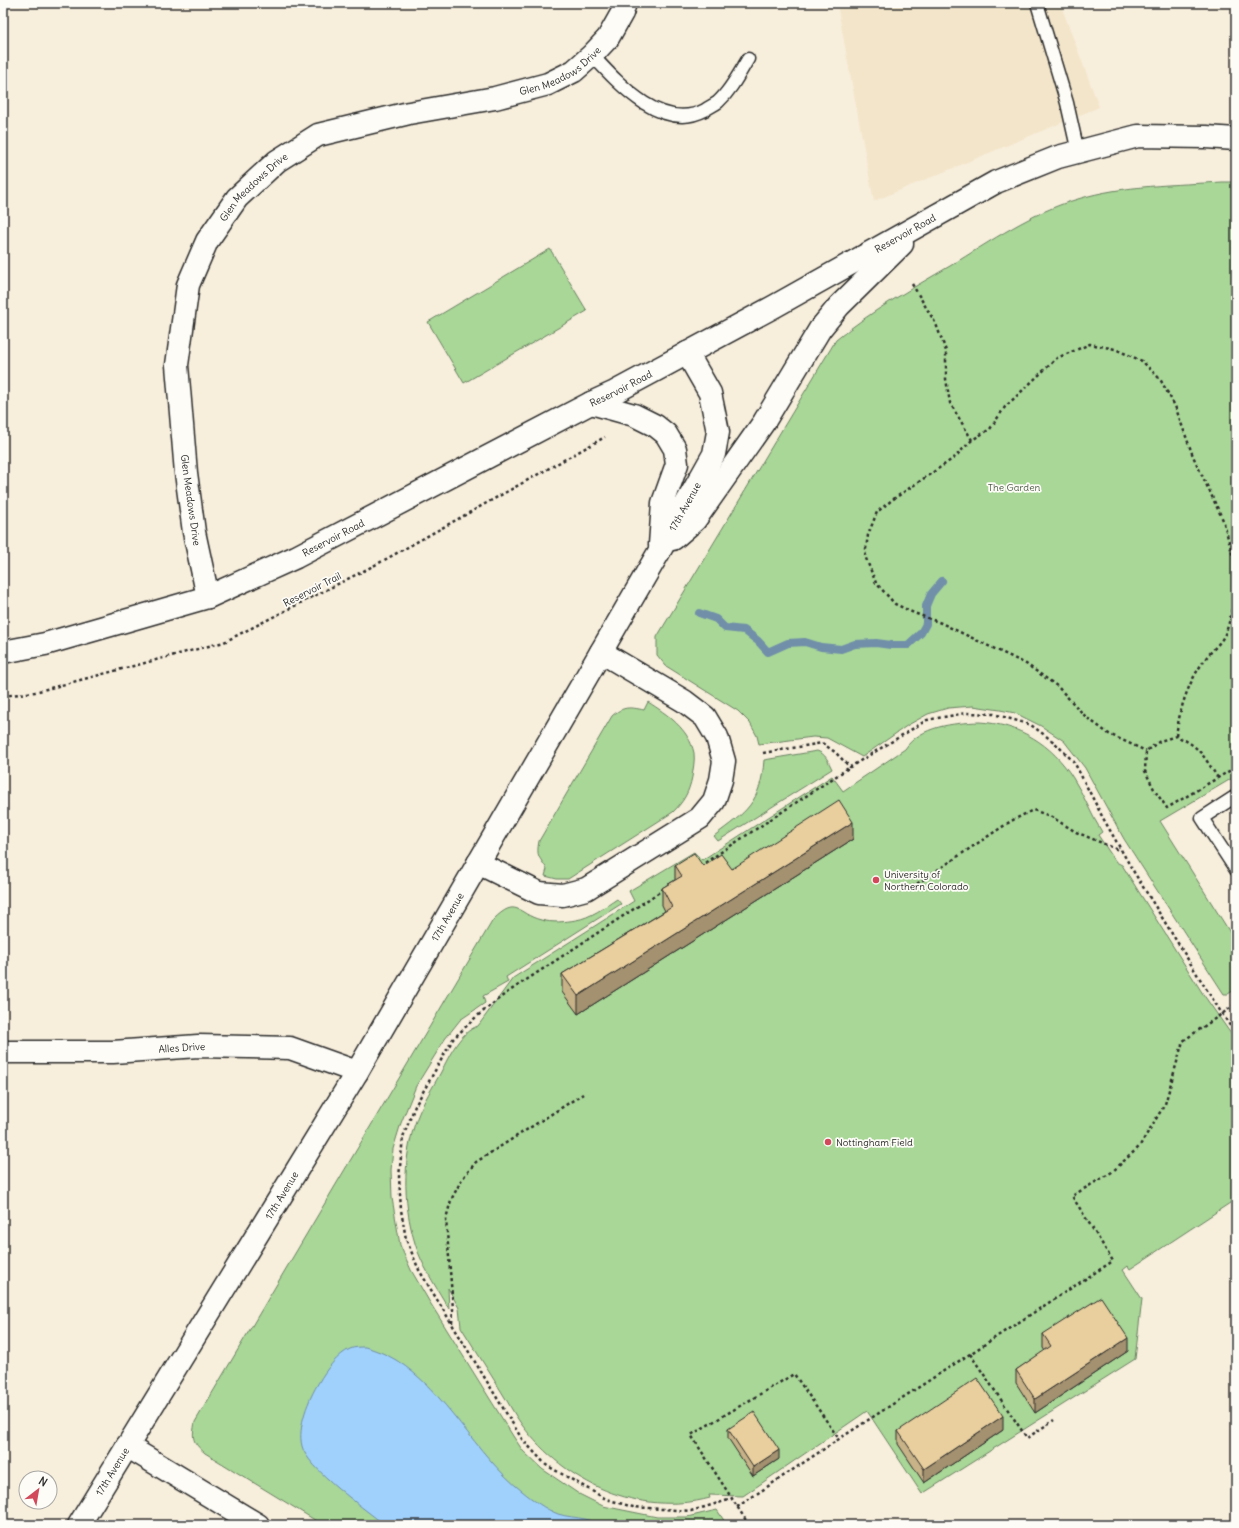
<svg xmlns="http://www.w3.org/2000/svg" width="1239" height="1528" viewBox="0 0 1239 1528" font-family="Delius,sans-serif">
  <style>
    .built { fill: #f3e5c9 }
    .green { fill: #a8d797; stroke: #6a8161 }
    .water { fill: #a0d1fd; stroke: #718fa9 }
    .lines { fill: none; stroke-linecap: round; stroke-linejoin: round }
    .stream { stroke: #718fa9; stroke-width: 8 }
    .service-casing { stroke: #2b2b2b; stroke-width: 15 }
    .minor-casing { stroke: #2b2b2b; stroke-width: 25 }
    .tertiary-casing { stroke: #2b2b2b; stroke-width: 25 }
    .path { stroke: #2b2b2b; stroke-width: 2.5; stroke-dasharray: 3 3; stroke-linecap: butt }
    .service { stroke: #fdfcf7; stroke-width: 12 }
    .minor { stroke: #fdfcf7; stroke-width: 22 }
    .tertiary { stroke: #fdfcf7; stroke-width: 22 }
    .wall { fill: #c8b288; stroke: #2b2b2b }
    .shaded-wall { fill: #a3916f; stroke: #2b2b2b }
    .building { fill: #e9cf9e; stroke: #2b2b2b }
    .poi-dot { fill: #d1495b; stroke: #fdfcf7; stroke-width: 1.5 }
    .labels { text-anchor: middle; stroke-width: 3.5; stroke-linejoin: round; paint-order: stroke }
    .street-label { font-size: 10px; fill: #2b2b2b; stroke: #fdfcf7 }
    .park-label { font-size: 10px; fill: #505f4b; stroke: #fdfcf7 }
    .poi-label { font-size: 10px; fill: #2b2b2b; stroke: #fdfcf7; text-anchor: start }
  </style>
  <rect width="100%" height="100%" fill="#f7eedc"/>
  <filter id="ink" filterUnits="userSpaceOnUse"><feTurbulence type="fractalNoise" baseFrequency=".025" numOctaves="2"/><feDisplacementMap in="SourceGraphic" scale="8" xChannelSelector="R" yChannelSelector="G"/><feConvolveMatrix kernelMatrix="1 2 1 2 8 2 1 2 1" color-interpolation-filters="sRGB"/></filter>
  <g filter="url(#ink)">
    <path class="built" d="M837,3h223l39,104 -225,94z"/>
    <path class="green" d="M1222,182h14v594l-76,45 76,121v47l-8,5h-4l-2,-3 -98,-152 -39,-71 -21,-27 -23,-15 -26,-13 -15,-3 -27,-4 -25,2 -20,6 -20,11 -46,32 -35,-19 -14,-1 -54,7 -2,-8 -7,-13 -12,-12 -72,-45 -9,-11v-18l179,-297c35,-29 75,-51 114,-74 41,-25 82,-54 128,-67 45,-14 98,-14 144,-17z
      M550,249l37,62 -123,72 -36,-61z
      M648,702c19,12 41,27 46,51 1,8 -1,16 -2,24 -3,15 -8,24 -19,35l-105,67h-11l-12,-3 2,-7c-8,-13 -11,-12 -8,-28l73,-125c11,-10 18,-9 32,-6z
      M979,722c40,2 73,22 94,56 11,17 18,37 29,54l-4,3 18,27 6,3 81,129 33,47v158l-106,70 -2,-3 -5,4 19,29 -7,60 -213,135 -55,-83 -124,85 -34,-1 1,3c-71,19 -145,-15 -188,-73 -8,-11 -14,-23 -21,-34 -13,-21 -27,-43 -40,-64l-2,-19 -11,-20 1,21c-11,-19 -23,-37 -31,-57 -15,-41 -17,-92 -1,-134 6,-16 16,-31 24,-46 8,-16 19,-40 37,-46l35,-48 121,-77 -5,-10 65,-39 8,8 130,-84 11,15 62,-42c15,-23 49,-26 74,-27z
      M817,751c9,3 11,10 15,18l-114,72 -4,-5c32,-24 47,-33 50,-76z
      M617,899l4,5 -115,73 2,5 -25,14 2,7 -25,17 -15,19 -29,47 -15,37 -8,26 -2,21 1,28 8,47 11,25 18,31 84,135 10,15 19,18 37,25 24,12 54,11h30l30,-7 10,15h-404l-118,-72c-13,-11 -13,-15 -10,-31l298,-502c24,-24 24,-6 48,0 11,3 24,2 35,0 14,-2 29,-13 41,-21z"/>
    <path class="water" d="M365,1347c11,3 21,7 31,13 50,31 79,94 126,131 11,9 23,18 36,23 9,3 18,3 27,5 5,1 9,4 14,6h-214c-18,-14 -79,-58 -83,-79 -5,-19 7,-48 17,-64 6,-11 19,-28 31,-33 4,-2 10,-2 15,-2z"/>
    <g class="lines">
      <path class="stream" d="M699,613l17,6 9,9 19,2 14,11 10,11 20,-9 17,-1 16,5 20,2 14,-5 21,-1 15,2h17l13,-12 5,-9v-18l5,-12 11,-13"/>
      <g class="service-casing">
        <path id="service" d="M1037,3l30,100 11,49
          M592,55c26,28 70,78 113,55 4,-3 9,-5 13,-8 13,-12 21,-28 30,-43
          M1236,796l-34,22 34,52"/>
      </g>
      <g class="minor-casing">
        <g id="minor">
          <path id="s1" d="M208,597l-14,-65 -8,-59 -9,-108 11,-80 19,-44 30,-43 40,-37 41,-26 91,-22 86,-15 53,-14 26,-13 18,-16 16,-17 14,-25 3,-10"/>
          <path d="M478,863l61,30 24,2 23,-6 114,-71 14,-17 7,-21 3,-19 -7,-24 -12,-20 -21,-16 -83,-49"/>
          <path id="s2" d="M3,1052h110l85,-6 92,2 67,24"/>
          <path d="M127,1446l131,79"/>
        </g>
      </g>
      <g class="tertiary-casing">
        <g id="tertiary">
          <path d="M591,403l43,12 22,11 10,8 9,15 2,15 -14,39 -3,42"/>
          <path d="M673,539l22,-19 69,-98 56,-93 19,-23 63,-62"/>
          <path id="s3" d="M3,652l42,-8 163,-47 88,-40 295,-154 24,-11 160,-86 221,-124 62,-25 80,-21 68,1 30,2"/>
          <path id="s4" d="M79,1525l278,-453 302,-520 55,-98 4,-22 -8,-39 -23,-40"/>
        </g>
      </g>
      <path class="path" d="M912,284l24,40 10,27v28l4,24 22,37 18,-11 15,-22 52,-49 33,-14 25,5 27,12 18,18 15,27 18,50 30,64 13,47
        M972,440l-18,18 -62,42 -15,12 -9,23 -3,21 11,27 19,21 19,9 27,10 85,41 31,22 29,31 23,17 37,17
        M3,696l32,-4 189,-50 155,-79 226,-126
        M1176,736c4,-29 12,-54 30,-78 5,-7 15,-15 19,-24 6,-13 9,-37 11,-52
        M763,753l59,-10 13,9 15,15 77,-47 39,-7 28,1 37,11 23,17 20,20 29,56 29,51 78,126 26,40
        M1218,778c-14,-21 -18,-32 -42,-42l-16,5 -14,10 -1,20 10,20 12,17 69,-41
        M700,866l150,-99
        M912,887l99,-66 22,-11 17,6 26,16 45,19
        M664,889l-159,105 -29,23 -23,22 -38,67 -12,31 -4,40 2,33 5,29 13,31 103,169 24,26 60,34 27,8 58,4 41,-12
        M452,1323l1,-14 -7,-90 5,-19 11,-21 14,-17 107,-68
        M970,1354l57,84 27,-18
        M737,1507l102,-68 274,-178 -41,-65 40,-24 27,-25 26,-43 18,-63 53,-37
        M749,1525l-58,-90 103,-61 45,65"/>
      <use href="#service" class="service"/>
      <use href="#minor" class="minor"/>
      <use href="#tertiary" class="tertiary"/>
    </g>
    <path class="wall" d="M853,839l-275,175 -16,-22v-18l103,-63 -3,-6v-17l13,-8v-15l28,1 29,3z
      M1043,1334l85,17 -93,62 -19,-30v-13l29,-19 -2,-3z
      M728,1429l51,30 -26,17 -25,-38z
      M1003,1430l-79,53 -26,-39v-13z"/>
    <path class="shaded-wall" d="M853,822v17l-275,175v-18z
      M1128,1338v13l-93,62v-14z
      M1003,1416v14l-79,53v-14z
      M779,1450v9l-26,17v-9z"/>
    <path class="building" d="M839,800l14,22 -275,174 -16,-22 110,-67 -10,-19 20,-12 -7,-11 19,-12 9,13 18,-12 11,15z
      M1101,1297l27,41 -93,61 -19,-29 35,-24 -8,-12z
      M977,1378l26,38 -79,53 -26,-38z
      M754,1412l25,38 -26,17 -25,-38z"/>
  </g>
  <g class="poi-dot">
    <circle cx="876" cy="880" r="4"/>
    <circle cx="828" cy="1142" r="4"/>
  </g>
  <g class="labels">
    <g class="street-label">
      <text dy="4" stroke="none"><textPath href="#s1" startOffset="771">Glen Meadows Drive</textPath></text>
      <text dy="4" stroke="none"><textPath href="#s1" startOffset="435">Glen Meadows Drive</textPath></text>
      <text dy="4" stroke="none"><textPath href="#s3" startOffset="999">Reservoir Road</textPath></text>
      <text dy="4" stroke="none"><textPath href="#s3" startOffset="675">Reservoir Road</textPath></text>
      <text transform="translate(191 500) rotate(82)" y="4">Glen Meadows Drive</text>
      <text dy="4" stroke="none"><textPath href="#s4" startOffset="1185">17th Avenue</textPath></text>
      <text dy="4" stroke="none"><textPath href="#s3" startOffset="351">Reservoir Road</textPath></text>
      <text transform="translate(312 589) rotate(-27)" y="4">Reservoir Trail</text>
      <text dy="4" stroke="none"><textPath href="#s4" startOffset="711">17th Avenue</textPath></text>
      <text dy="4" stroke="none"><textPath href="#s2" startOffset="179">Alles Drive</textPath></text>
      <text dy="4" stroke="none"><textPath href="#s4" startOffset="387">17th Avenue</textPath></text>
      <text dy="4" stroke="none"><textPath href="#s4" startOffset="63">17th Avenue</textPath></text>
    </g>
    <g class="park-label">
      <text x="1014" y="491">The Garden</text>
    </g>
    <g class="poi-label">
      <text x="884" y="878">University of<tspan x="884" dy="12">Northern Colorado</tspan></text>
      <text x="836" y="1146">Nottingham Field</text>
    </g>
  </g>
  <rect width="1239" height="1528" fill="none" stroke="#fdfcf7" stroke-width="16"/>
  <rect x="8" y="8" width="1223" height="1512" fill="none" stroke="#2b2b2b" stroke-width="1.5" filter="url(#ink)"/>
  <g transform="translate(38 1490) rotate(31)"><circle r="19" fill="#fdfcf7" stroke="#a9a8a5"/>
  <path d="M0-3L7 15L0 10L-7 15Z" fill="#d1495b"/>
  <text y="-6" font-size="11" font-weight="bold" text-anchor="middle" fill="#2b2b2b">N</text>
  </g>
</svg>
